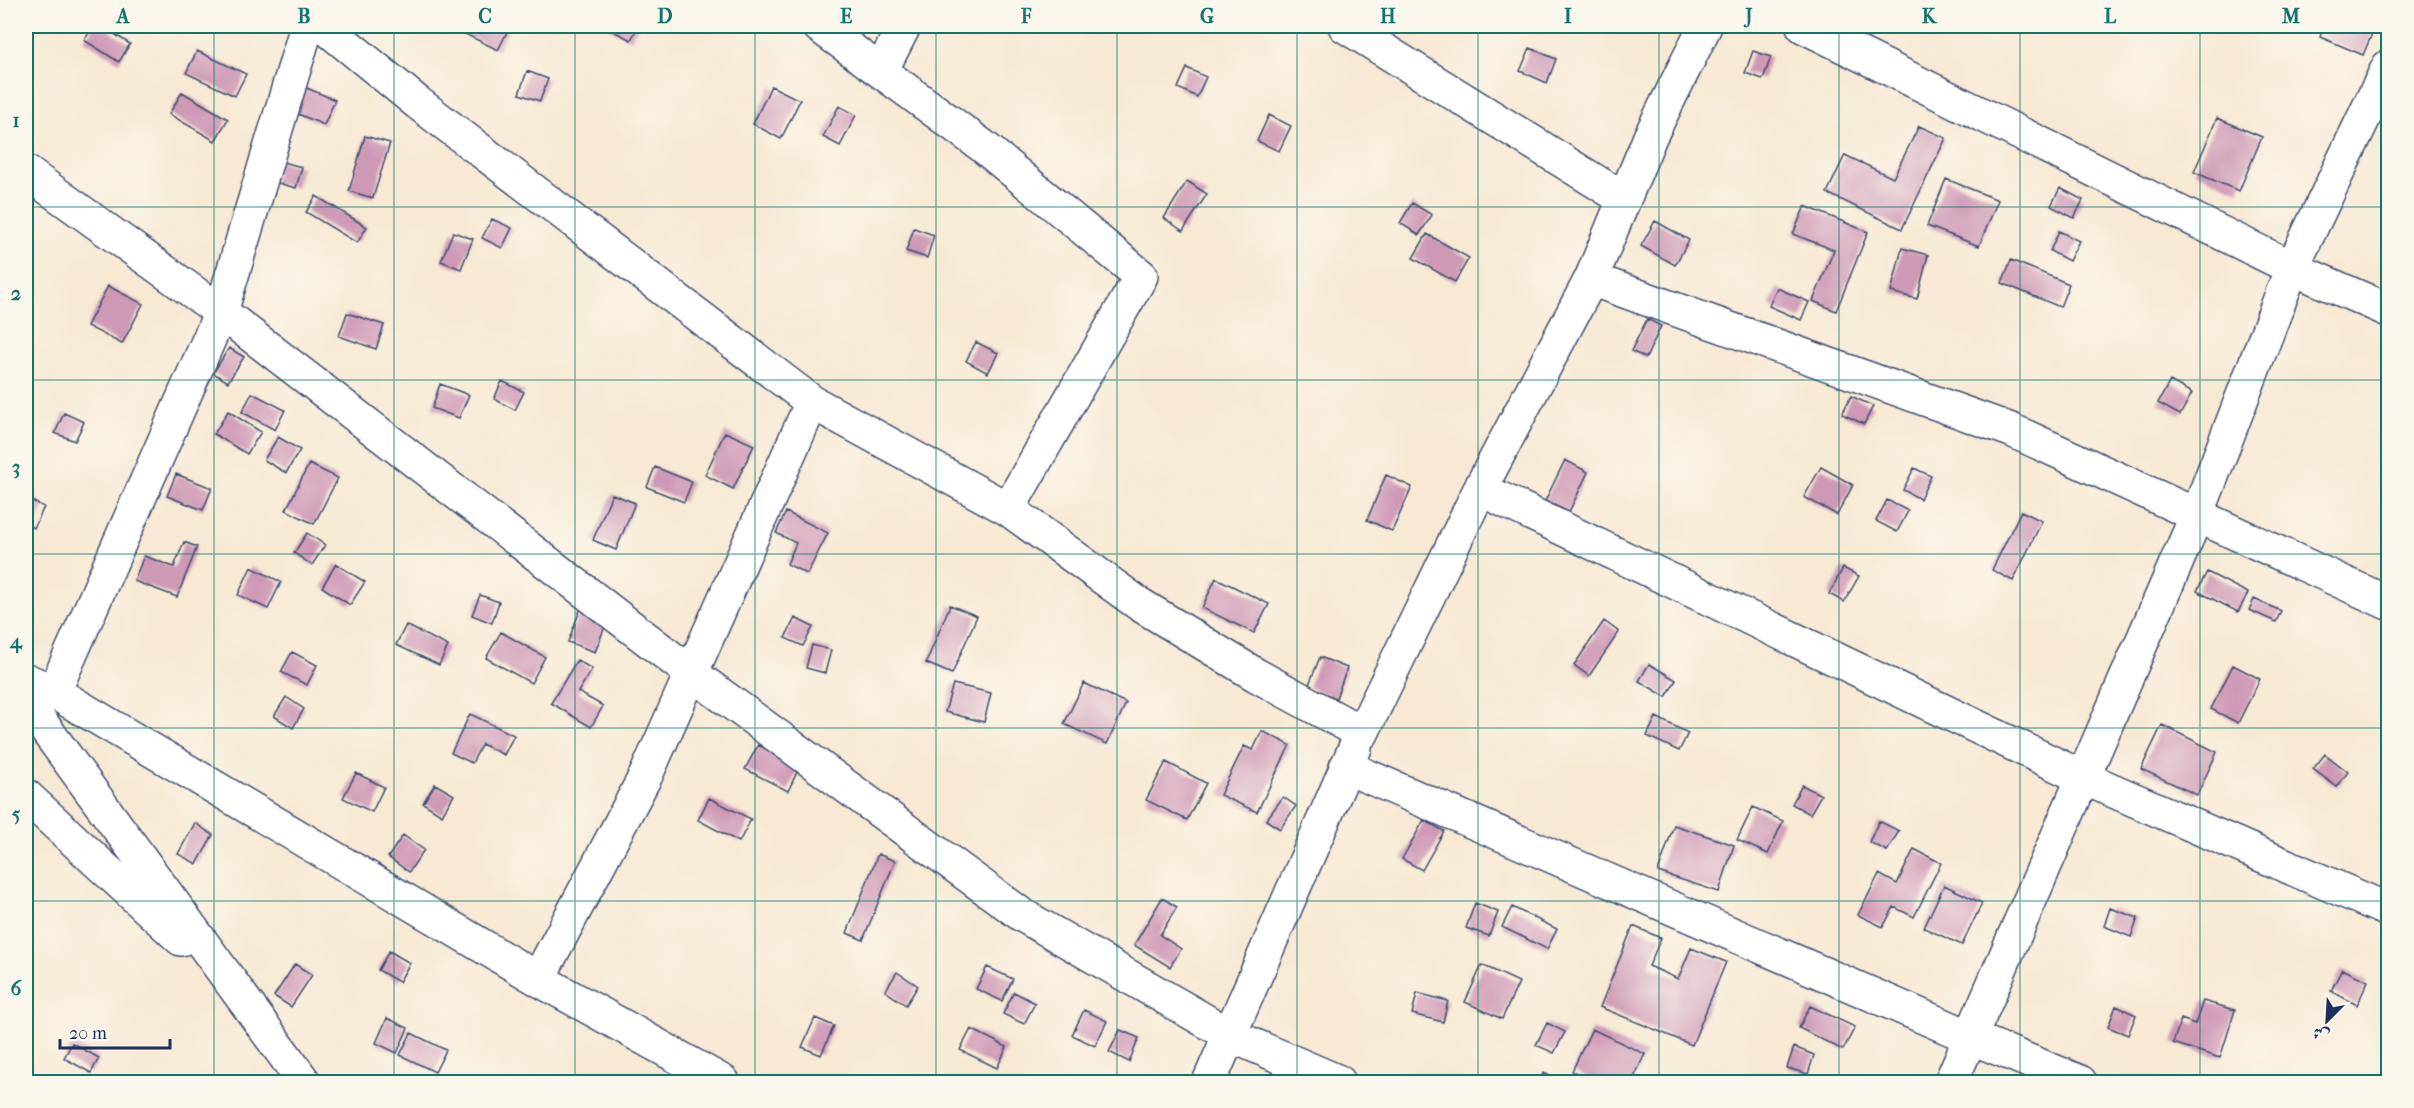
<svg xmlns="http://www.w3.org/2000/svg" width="2414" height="1108" viewBox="0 0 2414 1108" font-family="'IM FELL French Canon',Amiri,serif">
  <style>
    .building { fill: #ce99b5 }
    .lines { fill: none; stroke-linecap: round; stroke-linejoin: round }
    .minor-casing { stroke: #3c4b70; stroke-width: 36 }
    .minor { stroke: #fff; stroke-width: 33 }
    .grid { fill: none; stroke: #0f766e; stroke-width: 1.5; stroke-opacity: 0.55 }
    .neatline { fill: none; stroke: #0f766e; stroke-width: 2 }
    .grid-label { font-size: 20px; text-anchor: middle; font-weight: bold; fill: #0f766e }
  </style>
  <rect width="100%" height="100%" fill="#fbf7ec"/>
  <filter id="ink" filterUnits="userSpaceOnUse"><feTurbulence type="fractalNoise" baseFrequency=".0167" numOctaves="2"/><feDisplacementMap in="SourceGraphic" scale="12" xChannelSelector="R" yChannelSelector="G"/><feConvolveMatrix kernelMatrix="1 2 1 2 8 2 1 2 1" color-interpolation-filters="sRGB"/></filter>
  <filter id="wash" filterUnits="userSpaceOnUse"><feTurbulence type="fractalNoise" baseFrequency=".008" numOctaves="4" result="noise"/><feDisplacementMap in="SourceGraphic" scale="24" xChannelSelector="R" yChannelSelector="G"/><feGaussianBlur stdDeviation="1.35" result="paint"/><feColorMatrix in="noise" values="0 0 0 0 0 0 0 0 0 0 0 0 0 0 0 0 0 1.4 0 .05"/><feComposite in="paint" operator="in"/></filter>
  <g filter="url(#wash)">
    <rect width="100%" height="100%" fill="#f7e9d3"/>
    <g id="blocks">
      <path class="building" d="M94,26h8l28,18 -11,18 -35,-22z
        M470,26h40l-12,24 -33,-16z
        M611,26h27l-7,14 -22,-11z
        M2324,26h42l8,3 -11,26 -43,-18z
        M1530,48l26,11 -9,24 -27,-12z
        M197,51l49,23 -11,22 -49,-23z
        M1753,51l18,6 -8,22 -18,-6z
        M1187,68l19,9 -9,20 -19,-9z
        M527,71l21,8 -8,22 -21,-7z
        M302,86l33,14 -11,25 -33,-14z
        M771,86l29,14 -19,39 -28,-15z
        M182,92l46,27 -13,22 -46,-27z
        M839,106l17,9 -16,31 -17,-9z
        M1269,115l22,11 -12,25 -22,-10z
        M2217,118l45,19 -23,54 -45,-19z
        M1919,126l27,12 -44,91 -75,-36 18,-38 48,23z
        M365,136l25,7 -17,55 -24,-7z
        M279,161l23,6 -6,21 -22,-6z
        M1946,179l52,21 -19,46 -52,-20z
        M1187,181l20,13 -24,37 -19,-13z
        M2060,188l23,12 -9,18 -23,-12z
        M316,196l51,31 -10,16 -51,-31z
        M1412,203l20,12 -13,20 -19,-12z
        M1805,206l63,26 -32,79 -23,-10 21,-51 -41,-16z
        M492,219l20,9 -10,20 -20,-10z
        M1655,221l34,19 -14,25 -34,-19z
        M914,228l20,7 -7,23 -21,-7z
        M2059,231l20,10 -10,20 -19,-10z
        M453,232l20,7 -12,30 -20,-8z
        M1427,234l42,24 -14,24 -42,-24z
        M1902,248l26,7 -11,44 -26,-7z
        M2011,260l58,24 -9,23 -58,-24z
        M108,286l35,18 -21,40 -35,-18z
        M1777,288l32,14 -8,18 -32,-14z
        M347,313l37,12 -8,24 -37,-13z
        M1647,319l14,7 -15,32 -15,-7z
        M976,342l22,11 -10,20 -22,-12z
        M229,348l15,9 -16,25 -15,-9z
        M502,381l22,11 -9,18 -21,-11z
        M2170,381l22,12 -12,22 -22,-12z
        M440,384l29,11 -10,23 -27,-10z
        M252,393l33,17 -10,20 -33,-18z
        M1851,396l22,10 -9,18 -22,-10z
        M228,411l33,21 -14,22 -33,-20z
        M64,413l20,9 -9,19 -20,-8z
        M725,432l29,13 -21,44 -28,-14z
        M278,437l22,13 -14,23 -22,-13z
        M1565,460l23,12 -19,40 -24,-11z
        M309,464l29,14 -24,46 -28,-14z
        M655,467l37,15 -8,20 -37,-15z
        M1821,467l32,18 -16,30 -33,-18z
        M1914,468l17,8 -11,23 -17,-9z
        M176,474l36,14 -9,22 -36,-14z
        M1386,475l26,12 -20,44 -25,-11z
        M612,494l23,9 -19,47 -23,-10z
        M26,498l18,9 -10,21 -8,-4z
        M1887,500l21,11 -11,21 -21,-11z
        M2021,511l21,10 -29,60 -21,-11z
        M786,512l42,21 -21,41 -20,-10 9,-21 -20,-10z
        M307,533l18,12 -13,20 -18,-12z
        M184,542l13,5 -20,50 -43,-16 10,-25 30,11z
        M336,564l29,18 -15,23 -28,-18z
        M251,567l30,15 -13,27 -30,-14z
        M1843,568l16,8 -15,26 -15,-8z
        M2207,572l41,21 -10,19 -41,-21z
        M1216,578l53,26 -15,29 -52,-25z
        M480,595l19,7 -7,21 -20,-8z
        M2254,599l27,12 -5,11 -27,-12z
        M582,605l27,11 -14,36 -27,-10z
        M950,605l27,11 -25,58 -26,-11z
        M795,618l18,9 -10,19 -18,-8z
        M1604,621l15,11 -30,44 -15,-11z
        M406,625l42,21 -9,19 -43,-20z
        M501,632l44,25 -14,26 -45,-25z
        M812,645l19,5 -6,23 -19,-5z
        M292,652l25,13 -10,20 -26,-13z
        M1320,657l27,11 -11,30 -28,-11z
        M577,660l15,9 -14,23 25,14 -12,21 -40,-24z
        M1649,664l27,16 -10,17 -27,-16z
        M2233,665l27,14 -22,44 -27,-14z
        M1084,683l42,20 -19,41 -43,-20z
        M953,684l38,9 -7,29 -39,-10z
        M286,697l18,12 -11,19 -19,-12z
        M470,714l44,21 -10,20 -22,-11 -10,19 -21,-10z
        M1656,717l32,16 -9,18 -32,-15z
        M2162,725l55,27 -20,43 -56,-26z
        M1262,731l28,14 -33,67 -37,-17 24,-49 9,4z
        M758,745l42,21 -12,25 -43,-22z
        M2325,754l23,18 -11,15 -24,-18z
        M1166,762l40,21 -19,37 -41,-20z
        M356,773l28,14 -12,25 -29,-14z
        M435,784l19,11 -12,20 -19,-12z
        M1802,785l19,10 -11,19 -18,-10z
        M1283,797l13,9 -16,23 -14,-9z
        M709,798l42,21 -12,23 -41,-22z
        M1753,807l30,14 -15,33 -31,-14z
        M1424,820l20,11 -22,39 -20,-11z
        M1879,821l20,10 -12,20 -18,-9z
        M195,823l18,12 -16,29 -19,-10z
        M1674,825l60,20 -15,47 -61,-20z
        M403,835l21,15 -15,22 -21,-15z
        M1914,849l27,14 -27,54 -20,-10 -11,20 -25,-12 21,-41 18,10z
        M878,854l17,7 -32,79 -16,-7z
        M1944,885l38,18 -20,42 -38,-17z
        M1162,898l15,9 -17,28 21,14 -11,18 -36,-22z
        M1475,903l23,9 -9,24 -23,-8z
        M1512,907l45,22 -10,20 -45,-22z
        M2110,908l28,10 -7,19 -27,-11z
        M1633,926l28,12 -12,28 29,13 13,-31 35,14 -34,83 -92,-38z
        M389,951l21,12 -11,19 -21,-12z
        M295,964l17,11 -21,32 -17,-11z
        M1482,965l37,17 -17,37 -37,-17z
        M987,967l26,12 -11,22 -26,-12z
        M2342,969l26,12 -11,24 -26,-14z
        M897,972l21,14 -12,19 -21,-14z
        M1014,992l21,11 -11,21 -21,-10z
        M1417,993l31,8 -5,21 -31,-8z
        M2203,1001l32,9 -15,48 -47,-15 8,-24 14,5z
        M1810,1006l45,21 -12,23 -44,-22z
        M2116,1006l20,9 -8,20 -20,-8z
        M1084,1010l23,11 -12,25 -23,-11z
        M387,1018l21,10 -11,25 -21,-10z
        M815,1018l19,8 -13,29 -19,-8z
        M1547,1023l18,9 -11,21 -18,-8z
        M971,1029l36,18 -10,21 -37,-18z
        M1592,1029l53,25 -13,28h-35l-25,-11z
        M1120,1030l19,8 -10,24 -20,-10z
        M411,1033l35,17 -11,22 -35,-17z
        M72,1043l27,15 -8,15 -27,-15z
        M1794,1047l20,8 -6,19 -21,-6z
        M1543,1073l25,9h-28z"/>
    </g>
  </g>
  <g filter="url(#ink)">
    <use href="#blocks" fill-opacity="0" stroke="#3c4b70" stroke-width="1.5"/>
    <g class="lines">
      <g class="minor-casing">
        <path id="minor" d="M324,26l94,77 394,299 196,107 131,95 117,71 106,58 118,-244 111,-210 59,-142 55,-111
          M819,26l165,121 157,129 -133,233
          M1345,26l279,173
          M1803,26l489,242 96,42
          M881,71l23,-45
          M26,172l195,140 470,361 331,242 208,120 109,47
          M1591,279l420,151 377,173
          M1480,489l604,289 304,132
          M26,680l28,12 484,287 185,103
          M54,692l167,-380 86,-286
          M26,702l278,380
          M1346,767l624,270 110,45
          M26,796l155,143
          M538,979l108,-204 166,-373
          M1209,1082l146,-334
          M1951,1082l246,-567 95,-247 96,-201"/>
      </g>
      <use href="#minor" class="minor"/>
    </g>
  </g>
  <path class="grid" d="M214,26v1056M394,26v1056M575,26v1056M755,26v1056M936,26v1056M1117,26v1056M1297,26v1056M1478,26v1056M1659,26v1056M1839,26v1056M2020,26v1056M2200,26v1056M26,207h2362M26,380h2362M26,554h2362M26,728h2362M26,901h2362"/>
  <rect width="2414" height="1108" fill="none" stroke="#fbf7ec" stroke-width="66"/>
  <g transform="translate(2327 1021) rotate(204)" stroke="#fbf7ec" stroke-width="4.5" paint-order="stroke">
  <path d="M0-4.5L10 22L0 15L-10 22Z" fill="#1b2f5e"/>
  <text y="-9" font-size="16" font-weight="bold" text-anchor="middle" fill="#1b2f5e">ش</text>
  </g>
  <path d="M60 1039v9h110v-9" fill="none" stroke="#1b2f5e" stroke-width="3"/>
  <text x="69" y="1039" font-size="18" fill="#1b2f5e" stroke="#fbf7ec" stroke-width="4.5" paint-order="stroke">20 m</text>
  <rect x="33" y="33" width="2348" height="1042" class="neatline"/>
  <g class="grid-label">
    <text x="123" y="23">A</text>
    <text x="304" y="23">B</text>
    <text x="485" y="23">C</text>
    <text x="665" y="23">D</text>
    <text x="846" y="23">E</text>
    <text x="1026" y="23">F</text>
    <text x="1207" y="23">G</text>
    <text x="1388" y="23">H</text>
    <text x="1568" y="23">I</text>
    <text x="1749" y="23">J</text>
    <text x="1929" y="23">K</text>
    <text x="2110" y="23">L</text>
    <text x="2291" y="23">M</text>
    <text x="16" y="127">1</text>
    <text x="16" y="300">2</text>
    <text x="16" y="474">3</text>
    <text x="16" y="648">4</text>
    <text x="16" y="821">5</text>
    <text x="16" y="995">6</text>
  </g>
</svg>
